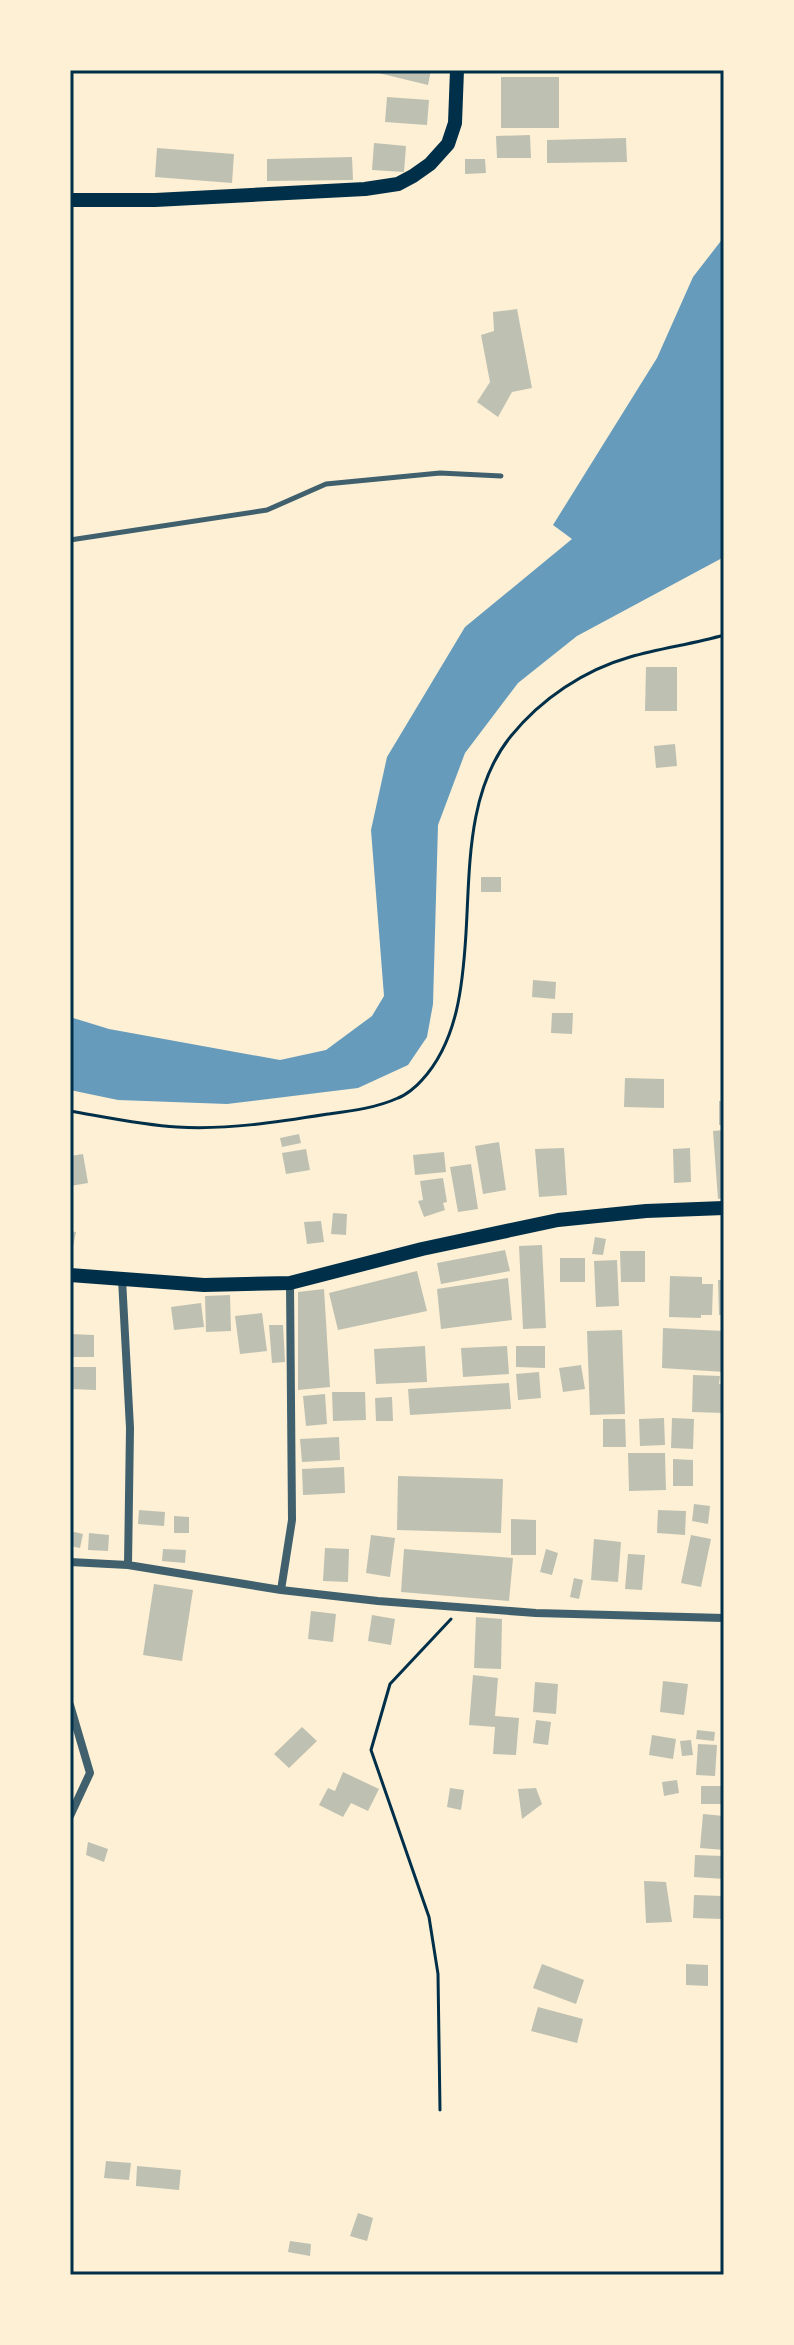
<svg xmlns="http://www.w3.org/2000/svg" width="794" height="2345" viewBox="0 0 794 2345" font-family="'Titillium Web',sans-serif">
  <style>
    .water { fill: #669bbc }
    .building { fill: #bec0b2 }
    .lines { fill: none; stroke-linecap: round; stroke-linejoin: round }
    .path { stroke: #003049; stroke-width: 3 }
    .service { stroke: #3f606c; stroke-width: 5 }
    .minor { stroke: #3f606c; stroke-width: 8 }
    .secondary { stroke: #003049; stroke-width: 14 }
    .neatline { fill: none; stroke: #003049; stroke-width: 3 }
  </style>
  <rect width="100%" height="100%" fill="#fdf0d5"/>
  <path class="water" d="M724,237v320l-147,79 -59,47 -53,70 -27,72 -5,179 -6,33 -19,28 -50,23 -131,16 -109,-4 -48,-10v-73l39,12 171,31 46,-10 46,-34 12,-20 -13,-166 16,-73 78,-130 107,-88 -19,-14 104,-167 36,-81z"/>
  <path class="building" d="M366,70h65l-3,15z
    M501,77h58v51h-58z
    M387,97l42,3 -2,25 -42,-3z
    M530,135l1,23h-34l-1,-22z
    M626,138l1,24 -80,1v-23z
    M374,143l32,3 -2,26 -32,-2z
    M157,148l77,6 -2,29 -77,-6z
    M352,157l1,23 -86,1v-22z
    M465,159h20l1,14 -21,1z
    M517,309l15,79 -20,4 -14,25 -21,-15 13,-20 -9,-47 13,-4 -1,-19z
    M646,667h31v44h-32z
    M675,744l2,22 -21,2 -2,-22z
    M481,877h20v15h-20z
    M533,980l23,2 -1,17 -23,-2z
    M552,1013h21l-1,21 -21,-1z
    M625,1078l39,1v29l-40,-1z
    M719,1101h5v24h-5z
    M724,1130v68l-6,1 -5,-68z
    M299,1134l2,9 -19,4 -2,-9z
    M499,1142l7,48 -23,4 -8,-48z
    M564,1148l3,47 -28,2 -4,-48z
    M690,1148l1,34 -17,1 -1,-34z
    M306,1149l4,21 -24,4 -4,-21z
    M444,1152l2,20 -31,3 -2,-20z
    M83,1154l5,29 -18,3v-30z
    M471,1164l7,45 -20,3 -8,-45z
    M443,1178l4,24 -4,1 2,7 -21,7 -6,-16 5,-1 -3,-19z
    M333,1213l14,1 -1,21 -15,-1z
    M321,1221l3,21 -17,2 -3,-22z
    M70,1231l6,1 -5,25h-1z
    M595,1237l11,2 -3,16 -11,-1z
    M542,1245l4,83 -23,1 -4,-83z
    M505,1250l5,21 -69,13 -4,-21z
    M620,1251h25v31h-24z
    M560,1258h25v24h-25z
    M617,1260l2,46 -23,1 -2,-46z
    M417,1271l10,40 -89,19 -9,-37z
    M670,1276l32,1v7h11l-1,31h-11v3l-32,-1z
    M508,1278l4,42 -71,9 -4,-40z
    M718,1280h6v35h-5z
    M324,1289l6,98 -32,3v-98z
    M230,1295l1,36 -25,1 -1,-36z
    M201,1303l3,24 -30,3 -3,-23z
    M262,1313l5,38 -27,3 -5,-38z
    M269,1325h14l2,37 -13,1z
    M663,1328l61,3v41l-62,-4z
    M622,1330l3,84 -35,1 -3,-84z
    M70,1334l24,1v22h-24z
    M425,1346l2,36 -51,2 -2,-35z
    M507,1346l2,28 -46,3 -2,-29z
    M516,1346h29v22l-29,-1z
    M581,1365l4,24 -22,3 -4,-24z
    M70,1367h26v23l-26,-1z
    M539,1372l2,26 -23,2 -2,-26z
    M693,1375l27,1 -1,8h5v29l-32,-1z
    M509,1383l2,26 -101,6 -2,-26z
    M332,1392h33l1,28 -33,1z
    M325,1394l2,30 -21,2 -3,-30z
    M392,1397l1,24h-17l-1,-23z
    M664,1418l1,27 -25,1 -1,-27z
    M672,1418l22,1 -1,30 -22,-1z
    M603,1419h22l1,28h-23z
    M339,1437l1,23 -38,2 -2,-23z
    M628,1453h37l1,37 -37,1z
    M673,1459l20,1v26h-20z
    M344,1467l1,26 -42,2 -1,-26z
    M398,1476l105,3 -2,54 -104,-3z
    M694,1504l16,2 -2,18 -16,-3z
    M139,1510l26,2 -1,14 -26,-2z
    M658,1510l28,1 -1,24 -28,-2z
    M174,1516l15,1v16h-15z
    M511,1519l25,1v35h-25z
    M70,1531l13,3 -3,14 -10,-2z
    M89,1533l20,2 -1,16 -20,-1z
    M371,1535l24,3 -5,39 -24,-4z
    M691,1535l20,4 -10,48 -20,-4z
    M594,1539l27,3 -3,40 -27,-2z
    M325,1548l24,1 -1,33 -25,-1z
    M163,1549l23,1 -1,13 -23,-2z
    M404,1549l109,9 -4,43 -108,-9z
    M546,1549l12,4 -6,22 -12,-3z
    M628,1554l17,1 -3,35 -17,-1z
    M574,1578l9,2 -4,19 -9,-2z
    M154,1584l39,6 -11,71 -39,-6z
    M311,1611l25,3 -3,28 -25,-3z
    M372,1615l23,4 -4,26 -23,-4z
    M476,1617l26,2 -1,50 -27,-1z
    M473,1675l25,3 -3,38 24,2 -3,37 -23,-1 2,-27 -26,-2z
    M663,1681l25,3 -4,31 -24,-3z
    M535,1682l23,2 -2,30 -23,-2z
    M536,1720l15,2 -3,23 -15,-2z
    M302,1727l15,14 -28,27 -15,-14z
    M697,1730l18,2 -1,9 -18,-2z
    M652,1735l24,4 -3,20 -24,-4z
    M691,1740l2,15 -11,1 -2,-15z
    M698,1744l19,1 -2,31 -19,-1z
    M343,1772l36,17 -11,22 -17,-8 -8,14 -24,-12 9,-17 7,3z
    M677,1780l2,13 -15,3 -2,-14z
    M701,1786h23v18h-23z
    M450,1788l14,2 -3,20 -14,-3z
    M536,1788l6,16 -20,15 -4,-30z
    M703,1814l21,2v34l-24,-2z
    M88,1842l20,7 -4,13 -18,-7z
    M695,1855l29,1v23l-30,-2z
    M644,1881l22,1 6,40 -26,1z
    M694,1895l29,1 -1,23 -29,-1z
    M542,1964l42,16 -8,24 -43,-16z
    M686,1964l22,1v21l-22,-1z
    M538,2007l45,12 -6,24 -46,-12z
    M106,2161l25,2 -2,17 -25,-2z
    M137,2166l44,4 -2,20 -43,-4z
    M358,2213l15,5 -6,23 -17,-5z
    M290,2241l21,3 -1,12 -22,-4z"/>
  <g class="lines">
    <path class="path" d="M70,1111c35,6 72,14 107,16 51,3 101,-5 151,-13 23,-3 48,-6 70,-16 8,-3 18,-11 24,-18 36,-39 41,-97 44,-147 4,-66 1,-143 45,-197 30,-37 73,-66 119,-79 31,-9 63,-13 94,-22
      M440,2110l-2,-136 -9,-57 -58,-167 19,-66 61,-65"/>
    <path class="service" d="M70,540l197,-30 59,-26 114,-11 61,3"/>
    <path class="minor" d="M122,1279l8,149 -2,137
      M70,1562l58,3 153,25 97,11 158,12 188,5
      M281,1590l11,-70 -2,-237
      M70,1705l20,68 -20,43"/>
    <path class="secondary" d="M70,200h85l210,-11 33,-5 15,-8 17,-12 18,-20 7,-21 2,-53
      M70,1275l134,10 86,-2 132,-34 136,-29 88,-9 78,-3"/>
  </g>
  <rect width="794" height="2345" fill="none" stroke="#fdf0d5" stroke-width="144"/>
  <rect x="72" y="72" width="650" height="2201" class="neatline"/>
</svg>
